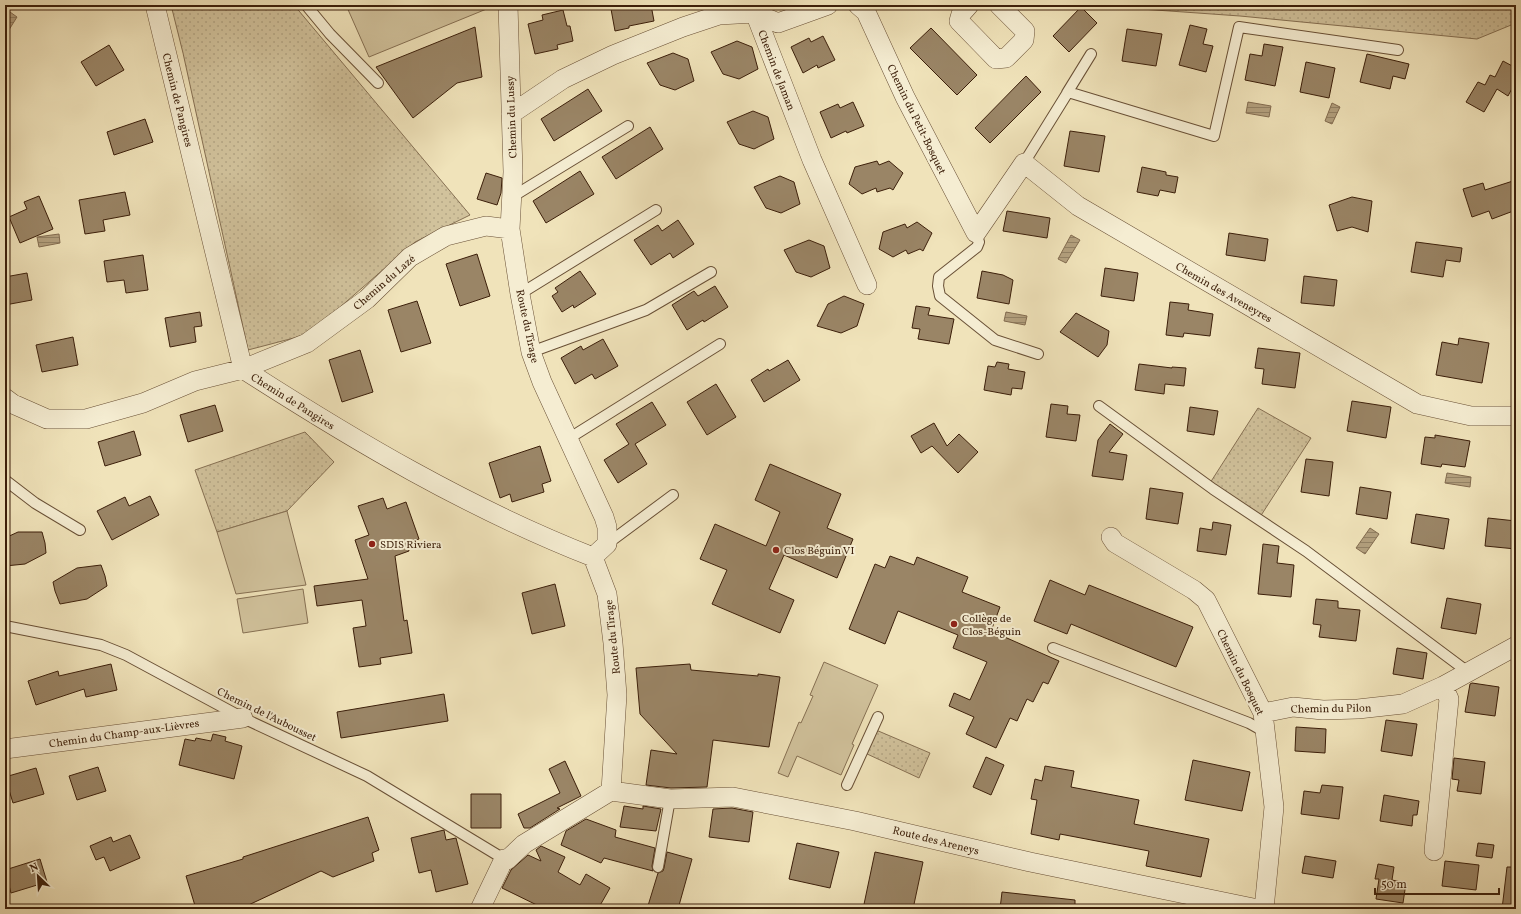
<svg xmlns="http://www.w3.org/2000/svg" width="1521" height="914" viewBox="0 0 1521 914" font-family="Vollkorn,serif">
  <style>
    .grass { fill: url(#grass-dots); stroke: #867053 }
    .pitch { fill: #d1c29c; stroke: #867053 }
    .water { fill: url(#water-rules); stroke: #836c50 }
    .building { fill: #9a8566; stroke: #3c1f0a }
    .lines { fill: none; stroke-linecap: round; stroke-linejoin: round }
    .service-casing { stroke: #695036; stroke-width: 12 }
    .minor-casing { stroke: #695036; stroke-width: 20 }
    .service { stroke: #f5edd2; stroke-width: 10 }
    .minor { stroke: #f5edd2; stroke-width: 19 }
    .poi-dot { fill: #8f2418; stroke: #f5edd2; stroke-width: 1.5 }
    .labels { text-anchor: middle; stroke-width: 4; stroke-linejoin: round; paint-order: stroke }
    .street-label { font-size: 11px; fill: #3c1f0a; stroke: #f5edd2 }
    .poi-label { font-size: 11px; fill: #3c1f0a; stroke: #f5edd2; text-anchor: start }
  </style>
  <defs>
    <pattern id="grass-dots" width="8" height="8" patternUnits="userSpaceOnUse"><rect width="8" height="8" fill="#d1c29c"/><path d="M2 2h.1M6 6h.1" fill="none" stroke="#b4a685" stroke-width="1.8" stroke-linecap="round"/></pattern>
    <pattern id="water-rules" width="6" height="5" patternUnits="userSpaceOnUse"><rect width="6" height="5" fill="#b3a07e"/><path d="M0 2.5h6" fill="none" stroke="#938265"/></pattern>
  </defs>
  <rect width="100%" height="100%" fill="#f0e3ba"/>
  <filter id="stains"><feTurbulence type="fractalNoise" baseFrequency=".005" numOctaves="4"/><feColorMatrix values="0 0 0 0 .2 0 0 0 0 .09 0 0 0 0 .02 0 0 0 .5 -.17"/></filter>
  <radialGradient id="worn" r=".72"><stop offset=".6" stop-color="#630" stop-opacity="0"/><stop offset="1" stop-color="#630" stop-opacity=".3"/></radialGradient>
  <path class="grass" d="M171,5h123l176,210 -55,27 -106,92 -61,16 -65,-297z
    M1112,5h404v18l-39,16 -237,-23 -127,-9z
    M1258,408l53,30 -51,79 -50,-34z
    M305,432l29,30 -47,49 -70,21 -22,-62z
    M876,730l54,23 -11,25 -54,-25z"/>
  <path class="pitch" d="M346,5h142l1,3 -120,49z
    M287,511l19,74 -70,9 -19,-62z
    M303,589l5,34 -65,10 -6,-34z
    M824,662l54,23 -26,59 2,1 -13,30 -44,-19 -9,21 -10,-4 21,-51 2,1 12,-27 -3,-1z"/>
  <path class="water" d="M10,12l7,5 -10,16 -2,-1v-13z
    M1248,102l23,4 -2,11 -23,-4z
    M1332,103l8,4 -8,17 -7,-3z
    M59,234l1,9 -21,4 -2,-10z
    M1071,235l9,5 -14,23 -8,-4z
    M1006,312l21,4 -2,9 -21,-4z
    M1447,473l24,4 -1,10 -25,-4z
    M1370,528l9,6 -14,20 -9,-6z"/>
  <path class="building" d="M625,5h26l3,16 -25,5v2l-14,3 -4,-22 15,-2z
    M1081,7l16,16 -28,29 -16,-16z
    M563,10l4,16h3l3,15 -16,4 1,4 -23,5 -7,-30 15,-4 -1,-5z
    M1190,25l17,4 -4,15 10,2 -7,26 -27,-7z
    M475,27l7,50 -25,6 -44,35 -37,-51z
    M931,28l46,47 -20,20 -47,-47z
    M1127,29l35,5 -6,32 -34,-5z
    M823,36l12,24 -17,8 -1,-3 -14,8 -12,-26 18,-9 2,4z
    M737,41l15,6 6,22 -19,10 -16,-5 -12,-22z
    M1264,44l19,3 -8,39 -30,-6 5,-26 12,2z
    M109,45l15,25 -28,16 -15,-24z
    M673,53l15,6 6,22 -19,9 -15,-5 -13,-22z
    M1367,54l42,10 -4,15 -12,-3 -3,13 -30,-7z
    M1503,61l13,7v13l-8,15 -11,-7 -13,23 -18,-10 12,-20 7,3 5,-10 5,2z
    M1306,62l29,6 -6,30 -29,-6z
    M1026,76l15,16 -51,51 -15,-15z
    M588,89l14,22 -48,30 -13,-22z
    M853,102l11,24 -17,7 -1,-2 -15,7 -11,-26 18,-8 2,4z
    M753,111l15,6 6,22 -20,10 -15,-5 -12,-22z
    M145,119l8,23 -39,13 -7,-23z
    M650,127l13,22 -47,30 -14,-22z
    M1070,131l35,5 -6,36 -35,-6z
    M877,161l2,4 10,-4 14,12 -10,17 -3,-2 -13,4 -1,-4 -14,6 -13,-10 6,-17z
    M1142,167l24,5v3l12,2 -3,16 -15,-3 -2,6 -21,-4z
    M580,171l14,23 -48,29 -13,-22z
    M486,173l16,5 -1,15 -4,12 -20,-6z
    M780,176l14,6 6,22 -19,9 -15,-5 -12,-21z
    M1516,180v30l-24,9 -3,-8 -17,6 -9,-28 20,-6 2,7z
    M125,192l5,23 -27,5 2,11 -20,3 -6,-34z
    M39,196l14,33 -33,14 -11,-26 18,-8 -3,-7z
    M1352,197l20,4 -4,31 -16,-5 -15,4 -8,-26z
    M1007,211l43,7 -3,20 -44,-7z
    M678,220l16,24 -21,14 -3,-5 -19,12 -17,-25 24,-15 4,6z
    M917,222l15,11 -9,18 -3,-2 -12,5 -2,-4 -13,7 -14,-8 4,-17 22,-8 2,4z
    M1229,233l39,6 -3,22 -39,-6z
    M809,240l15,6 6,22 -19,9 -15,-5 -12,-22z
    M1416,242l46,6 -2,14 -14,-2 -3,17 -32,-5z
    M477,254l13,42 -30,10 -14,-42z
    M143,255l5,35 -22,3 -2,-13 -17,2 -3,-21z
    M1105,268l33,5 -4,28 -33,-5z
    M580,271l16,23 -22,14 -1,-3 -11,7 -10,-16 6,-4 -3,-4z
    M982,271l21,4 10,5 -4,24 -32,-6z
    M27,273l5,27 -27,5v-28z
    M1304,276l33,4 -3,26 -33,-3z
    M715,286l13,21 -24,15 -1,-2 -16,10 -15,-25 22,-14 4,5z
    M844,296l20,8 -7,22 -16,7 -24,-7 11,-22z
    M417,301l14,42 -30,9 -13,-42z
    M1170,302l19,2 -1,6 25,4 -3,22 -26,-3 -1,4 -17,-2z
    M916,306l14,2 -2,7 26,4 -5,25 -31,-5 2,-10 -8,-1z
    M200,312l2,14 -8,1 2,15 -26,5 -5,-29z
    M1076,313l33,18 -2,14 -9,12 -38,-25z
    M73,337l5,28 -36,7 -6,-27z
    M1459,338l30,5 -7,40 -46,-8 6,-33 16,3z
    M603,339l15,27 -23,13 -3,-5 -17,10 -14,-26 20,-12 2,4z
    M1258,348l42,5 -5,35 -33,-4 2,-15 -9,-1z
    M360,350l13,42 -31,10 -13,-42z
    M788,360l12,20 -36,22 -13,-22 17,-11 1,2z
    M997,362l12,2 -1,5 17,3 -3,17 -10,-1 -1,7 -27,-5 4,-24 7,1z
    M1139,364l33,4v-1l14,1 -2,18 -19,-2 -1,10 -29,-4z
    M716,384l20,33 -29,18 -20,-33z
    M1352,401l39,6 -5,31 -39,-7z
    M652,402l14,23 -31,19 12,20 -29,19 -14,-23 25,-16 -13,-20z
    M1051,404l17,2 -1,8 13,1 -4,26 -30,-4z
    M215,405l8,26 -35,11 -8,-27z
    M1190,407l28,4 -4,24 -27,-4z
    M934,423l13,23 12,-12 19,18 -20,21 -26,-27 -11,7 -10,-17z
    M1110,424l13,10 -14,18 18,3 -4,25 -31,-4 6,-36z
    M134,431l7,24 -36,11 -7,-24z
    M1435,435l35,6 -5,26 -23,-3 -1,3 -20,-3 4,-27 10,1z
    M540,446l11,35 -9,3 2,8 -32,10 -2,-8 -10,4 -11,-35z
    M1306,459l27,3 -4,34 -28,-4z
    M770,464l71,30 -14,34 26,11 -16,39 -53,-23 -15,34 25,11 -14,33 -68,-29 15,-34 -27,-11 15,-35 51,22 14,-34 -25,-12z
    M1360,487l31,5 -4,27 -31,-5z
    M1150,488l33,5 -5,31 -32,-5z
    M150,496l9,19 -47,25 -15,-29 28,-14 4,9z
    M383,498l4,11 19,-7 13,37 -12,4 2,8 -14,5 9,65 3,-1 5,33 -32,5 1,6 -22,3 -6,-39 13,-2 -4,-26 -45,6 -3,-20 54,-7 -13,-39 14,-5 -11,-29z
    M1416,514l33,5 -5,30 -33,-6z
    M1488,518l28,3v28l-31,-3z
    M1213,522l18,3 -5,30 -29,-4 3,-23 12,2z
    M18,532h24l3,11 1,10 -21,11 -20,2v-28z
    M1263,544l16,2 -2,17 17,2 -3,32 -33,-3z
    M890,556l24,9 3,-8 51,20 -6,15 38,15 -9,24 68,30 -11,23 -5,-2 -10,20 -6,-3 -10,22 -7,-3 -14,30 -30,-14 8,-17 -25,-11 5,-13 16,7 17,-38 -34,-14 5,-13 -60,-24 -13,33 -36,-15 26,-65 10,4z
    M101,565l4,11 2,10 -20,13 -27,5 -5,-13 -2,-9 24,-14z
    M1050,580l35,15 4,-10 104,42 -17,40 -105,-43 -4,10 -33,-13z
    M555,584l10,42 -33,8 -10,-41z
    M1447,598l34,6 -5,30 -35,-6z
    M1316,599l22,2v7l22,2 -4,31 -37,-4 2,-12 -8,-1z
    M1397,648l30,5 -4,26 -30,-5z
    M111,664l6,26 -31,7 -2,-8 -48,16 -8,-24 30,-10 1,5z
    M690,664l1,6 67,6v-2l22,3 -11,70 -56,-7 -6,47 -36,1 -25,-3 5,-35 26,4 -37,-40 -4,-46z
    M1472,683l27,4 -4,29 -30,-4 5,-28z
    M444,694l4,27 -107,17 -4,-26z
    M1386,720l31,4 -5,32 -31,-5z
    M1296,727l30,2 -1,24 -30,-2z
    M213,734l13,3 -1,4 17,5 -8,33 -55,-14 6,-26 10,2 1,-3 15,3z
    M986,757l18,8 -13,30 -18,-8z
    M1454,758l31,4 -4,32 -24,-3 2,-11 -7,-1z
    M1193,760l57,12 -8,39 -57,-11z
    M565,761l16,35 -24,12 3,1 -30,19h-6l-6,-14 42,-21 -11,-24z
    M1045,766l29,5 -3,16 68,13 -5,24 75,15 -8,38 -55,-11 3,-15 -89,-17 -1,6 -28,-6 6,-34 -6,-1 4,-20 7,2z
    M98,767l8,24 -29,9 -8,-24z
    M36,768l8,26 -31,9 -8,-26z
    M1322,785l21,2 -4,32 -38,-5 3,-23 16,2z
    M471,794h30v34h-30z
    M1384,795l35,6 -2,14h-4l-1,11 -32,-5z
    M624,806l19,3v-3l18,3 -5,22 -36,-4z
    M732,808l21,4 -4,30 -40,-5 4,-28z
    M368,817l11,33 -7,3 2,8 -41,16 -12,-6 -81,38h-44l-10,-33 57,-17v-2z
    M586,819l30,11 -1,7 40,11 -3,18 1,5 -49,-13 -3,5 -40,-18 5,-14z
    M444,830l2,10 10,-2 12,46 -32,8 -5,-22 -12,3 -8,-35z
    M130,835l10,23 -30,13 -6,-14 -8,3 -6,-14 21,-9 2,5z
    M797,843l42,9 -9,36 -41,-9z
    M1478,843l16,2 -2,13 -16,-2z
    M541,846l24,11 -7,15 22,13 6,-11 24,14 -12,21h-53l-43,-21 9,-18 17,-15 13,6 -5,-11z
    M667,852l25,7 -14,50h-31l11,-36 5,-2 1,-3z
    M875,852l48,10 -10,47h-50z
    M1305,856l31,5 -3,17 -31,-5z
    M40,859l7,23 -36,11 -6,-23z
    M1445,861l34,4 -3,25 -34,-4z
    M1378,864l16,3 -2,13 14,3 -3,20 -27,-4 3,-20h-4z
    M1507,867h9v42h-14z
    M1002,892l73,8v9h-75z"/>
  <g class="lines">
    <g class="service-casing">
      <path id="service" d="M306,5l24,29 48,49
        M1067,93l24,-39
        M1024,163l44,-71 146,44 25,-109 159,23
        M512,197l116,-71
        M976,233l3,9 -2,5 -38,30 -1,9 2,10 55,44 43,14
        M520,294l136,-84
        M531,352l115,-42 65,-38
        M1099,406l114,83 93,62 162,121
        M568,439l152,-95
        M5,480l30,23 45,27
        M607,544l66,-49
        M5,626l96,19 25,10 117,63 124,58 137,83
        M1053,648l196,75 16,9
        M847,785l31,-68
        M658,867l12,-68"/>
    </g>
    <g class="minor-casing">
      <path id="minor" d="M155,5l88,364c112,72 225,139 350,188
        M858,5l8,7 39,85 71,136 48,-70 54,43 339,198 54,12h45
        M969,5l-8,9 -2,7 37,38 10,-1 18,-18 1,-9 -26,-26
        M755,13l57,147 55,125
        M511,114l52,-35 50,-24 70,-28 36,-12 36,-2 23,10 50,-18
        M5,398l8,6 34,15h39l57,-16 52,-22 48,-12 64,-26 60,-44 43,-42 36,-21 40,-10 24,3
        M1111,537l4,6 79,47 12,10 57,113 11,94 -10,102
        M1263,713l30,-6 30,3 35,-1 45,-5 40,-18 73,-40
        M5,749l238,-31
        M611,791l59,8 63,-2 122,24 175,41 228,47
        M1434,851l15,-152 -6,-13
        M480,909l24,-50 3,1 17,-16 87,-53 6,-96 -4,-52 -6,-49 -14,-37 14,-13v-17l-3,-10 -62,-135 -11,-30 -11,-58 -10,-65 3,-57 -5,-167"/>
    </g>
    <use href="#service" class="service"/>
    <use href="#minor" class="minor"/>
  </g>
  <g class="poi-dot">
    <circle cx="372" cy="544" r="4"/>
    <circle cx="776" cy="550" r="4"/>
    <circle cx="954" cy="624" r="4"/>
  </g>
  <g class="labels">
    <g class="street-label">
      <text transform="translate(777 70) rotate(69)" y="4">Chemin de Jaman</text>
      <text transform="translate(178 100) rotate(76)" y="4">Chemin de Pangires</text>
      <text transform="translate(511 117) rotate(-92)" y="4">Chemin du Lussy</text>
      <text transform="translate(917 119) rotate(64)" y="4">Chemin du Petit-Bosquet</text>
      <text transform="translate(384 282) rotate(-41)" y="4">Chemin du Lazé</text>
      <text transform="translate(1224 292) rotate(30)" y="4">Chemin des Aveneyres</text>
      <text transform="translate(528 326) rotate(78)" y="4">Route du Tirage</text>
      <text transform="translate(293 401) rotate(32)" y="4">Chemin de Pangires</text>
      <text transform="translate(612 637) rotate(-96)" y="4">Route du Tirage</text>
      <text transform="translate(1241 672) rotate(64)" y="4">Chemin du Bosquet</text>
      <text transform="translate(1331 708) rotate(-1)" y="4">Chemin du Pilon</text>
      <text transform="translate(267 714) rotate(26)" y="4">Chemin de l'Aubousset</text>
      <text transform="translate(124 733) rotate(-8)" y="4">Chemin du Champ-aux-Lièvres</text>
      <text transform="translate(936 840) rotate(14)" y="4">Route des Areneys</text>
    </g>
    <g class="poi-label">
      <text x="380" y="548">SDIS Riviera</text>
      <text x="784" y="554">Clos Béguin VI</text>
      <text x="962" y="622">Collège de<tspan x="962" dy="13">Clos-Béguin</tspan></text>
    </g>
  </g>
  <rect width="1521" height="914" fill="none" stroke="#f0e3ba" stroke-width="20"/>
  <rect x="6" y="6" width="1509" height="902" fill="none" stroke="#3c1f0a" stroke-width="2"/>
  <rect x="10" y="10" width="1501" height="894" fill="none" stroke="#3c1f0a"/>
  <g transform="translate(38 876) rotate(335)" stroke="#f5edd2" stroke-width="3" paint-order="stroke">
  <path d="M0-3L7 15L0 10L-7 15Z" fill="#3c1f0a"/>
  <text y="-6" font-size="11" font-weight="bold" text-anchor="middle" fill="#3c1f0a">N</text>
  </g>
  <path d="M1375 888v6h124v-6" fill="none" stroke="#3c1f0a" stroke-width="2"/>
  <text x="1381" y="888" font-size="12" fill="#3c1f0a" stroke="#f5edd2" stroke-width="3" paint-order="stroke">50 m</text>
  <rect width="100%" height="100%" filter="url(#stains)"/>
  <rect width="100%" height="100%" fill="url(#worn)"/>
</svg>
